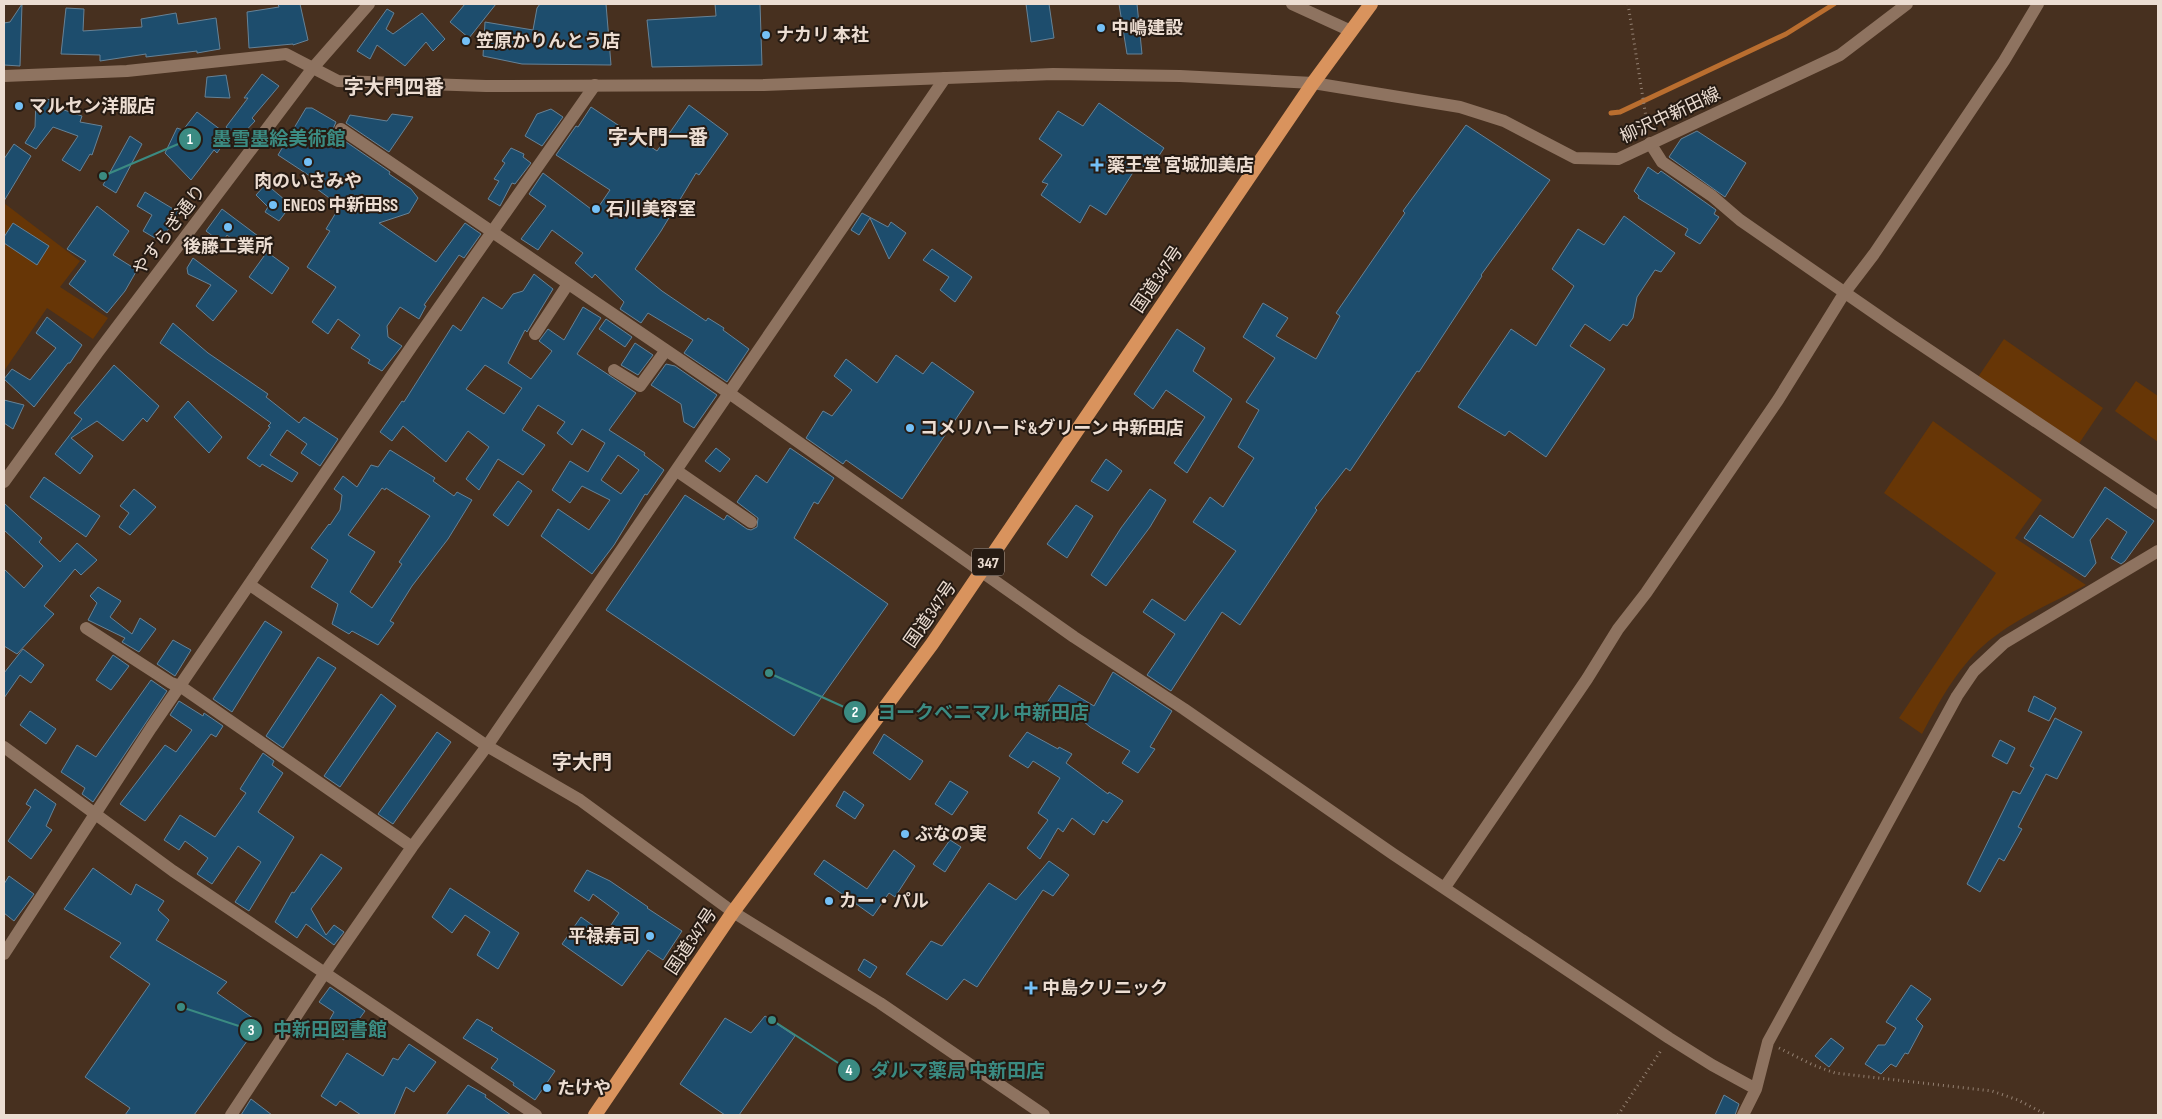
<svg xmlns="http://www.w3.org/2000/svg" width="2162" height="1119" viewBox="0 0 2162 1119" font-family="'Sofia Sans Condensed','Noto Sans JP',sans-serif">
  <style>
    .green { fill: #673606 }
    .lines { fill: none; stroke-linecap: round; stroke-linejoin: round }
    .stream { stroke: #ba6e2f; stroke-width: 5 }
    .building { fill: #1d4d6d; stroke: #668296; fill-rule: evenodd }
    .path { stroke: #948172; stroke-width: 3; stroke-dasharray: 1 4; stroke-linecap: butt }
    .minor { stroke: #8e7360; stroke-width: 12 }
    .tertiary { stroke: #8e7360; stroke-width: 12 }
    .secondary { stroke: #8e7360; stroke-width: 12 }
    .trunk { stroke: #d9935d; stroke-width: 14 }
    .poi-dot { fill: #74c0f6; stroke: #261b13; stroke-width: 2 }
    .labels { text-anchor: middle; stroke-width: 4; stroke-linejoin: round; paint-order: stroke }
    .shield { fill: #261b13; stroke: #b1a399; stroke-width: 1 }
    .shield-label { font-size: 16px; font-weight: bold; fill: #ecddd2 }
    .poi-label { font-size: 18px; font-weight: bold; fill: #ecddd2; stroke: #261b13; text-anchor: start }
    .street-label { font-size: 18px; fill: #ecddd2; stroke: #261b13 }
    .quarter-label { font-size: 20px; font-weight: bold; fill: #ecddd2; stroke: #261b13 }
    .leader { fill: none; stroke: #3b8b82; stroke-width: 2 }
    .callout-dot { fill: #3b8b82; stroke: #261b13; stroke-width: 2 }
    .mark-label { font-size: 15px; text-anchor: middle; font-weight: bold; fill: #fff }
    .callout-label { font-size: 19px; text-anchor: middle; font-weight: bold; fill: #3b8b82; stroke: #261b13; stroke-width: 4; stroke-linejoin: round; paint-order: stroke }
  </style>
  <rect width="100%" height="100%" fill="#47301f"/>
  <path class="green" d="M4,203l76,58 -20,26 48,31 -15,21 -46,-31 -43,63z
    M2004,339l99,69 -25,37 -100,-68z
    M2136,381l22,15v46l-43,-31z
    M1933,421l109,79 -27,38 71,47c-34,18 -74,35 -103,61 -27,24 -44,56 -61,88l-23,-16 97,-145 -112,-80z"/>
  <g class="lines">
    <path class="stream" d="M1611,113l9,-1 166,-78 48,-30"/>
  </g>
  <path class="building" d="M22,4l-2,62 -16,-1v-42l6,-1z
    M278,4h22l8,36 -15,5v-1l-44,4 -2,-36 32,-5z
    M465,4h31l-27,34 -19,-16z
    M540,4h66l5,61 -89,-1 -39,-8 2,-34 48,8 4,-22z
    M715,4h45l2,61 -110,2 -5,-47 69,-4z
    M1026,4h23l5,34 -23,4z
    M1119,4h18l5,50h-15z
    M66,8l18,1 -1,22 59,-4 -1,-8 35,-6 2,11 38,-6 4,31 -23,4v-2l-51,6v-3l-46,7v-6l-39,-1z
    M387,9l7,4 -8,16 7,5 29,-21 23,26 -12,12 -7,-9 -21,24 -28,-21 -7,14 -13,-8z
    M262,74l17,12 -27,32 3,3 -16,17 -13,-11 22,-29h-4z
    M226,75l4,23 -25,-1 2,-20z
    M36,98l17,2 -1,6 30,10 -2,6 22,4 -10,29 -2,-1 -10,17 -18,-11 16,-24 -25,-9 -17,22 -11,-6 10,-16z
    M1099,103l65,45 -15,23 -10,-8 -33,52 -16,-10 -10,18 -39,-28 7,-11 -6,-2 20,-27 -23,-16 19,-28 25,15z
    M689,105l39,29 -29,41 -3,-2 -35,58 -26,38 27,22 44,30 2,-3 16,10 -1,2 26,19 -22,33 -43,-29 9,-13 -45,-27 -7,10 -21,-14 4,-7 -29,-28 -3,4 -17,-15 8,-10 -31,-23 -14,20 -17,-11 25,-33 -17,-12 14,-21 52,39 15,-22 -54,-35 20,-29 2,1 13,-20 66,44z
    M306,108h6l24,14 -3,7 3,6 54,37 -1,2 22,15 7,9 -9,15 -30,10 57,39 29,-39 16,11 -17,24 -5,-3 -35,50 2,1 -7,13 -19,-12 -13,19 1,11 14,9 -20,25 -14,-8 2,-3 -19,-12 9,-13 -22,-16 -10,15 -16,-12 24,-35 -29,-20 23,-36 -4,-2 14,-23 -27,-20 3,-6 -38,-25z
    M551,109l12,8 -21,29 -17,-10 12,-22z
    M197,112l32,24 -12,17 -3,-3 -23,30 -26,-27 12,-25 6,2z
    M392,114l21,3 -24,35 -43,-29 4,-8 37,6z
    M1466,125l84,55 -69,95 1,1 -63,96 -2,-1 -67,100 -4,-3 -31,40 2,2 -77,115 -18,-13 -51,79 -24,-16 28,-41 -32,-22 9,-13 33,22 51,-70 -43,-29 17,-25 13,10 31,-49 -16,-11 21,-37 -13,-8 29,-44 -32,-21 20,-34 25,15 -12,18 40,23 24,-43 -4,-3 69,-100 -2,-2z
    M1697,131l49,32 -21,34 -56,-40 12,-18z
    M130,136l12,8 -26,49 -13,-8z
    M14,144l17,12 -27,45v-42z
    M511,148l13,6 -1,3 8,6 -16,21 -3,-1 -12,23 -12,-7 11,-18 -5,-2 11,-16 -3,-2z
    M1648,167l10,7 3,-3 55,39 -2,4 5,3 -19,27 -15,-9 3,-6 -50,-31 1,-2 -5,-5z
    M266,184l25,21 -12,16 -14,-9 3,-5 -12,-12z
    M145,192l35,21 -20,28 -17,-10 9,-16 -15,-9z
    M97,206l32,25 -16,24 24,15 -12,21 -18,22 -38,-29 17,-23 -19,-12z
    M222,209l36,27 -9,16 -22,-17 -5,8 -16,-12z
    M862,213l26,14 3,-5 15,11 -17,26 -19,-41 -11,17 -8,-5z
    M1624,216l51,37 -14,19 -6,-2 -18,27 -4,21 -6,8 -4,-2 -13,17 -25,-17 -15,22 35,23 -59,88 -37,-26 -4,5 -47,-29 53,-78 25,17 38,-60 -22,-17 26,-40 26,16z
    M13,223l36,23 -12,19 -33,-22v-6z
    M932,249l40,28 -17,25 -15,-12 9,-13 -26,-17z
    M267,252l22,16 -17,26 -23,-17z
    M193,258l44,33 -24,30 -17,-15 15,-21 -23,-11 -1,-6z
    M534,274l19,15 -26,43 -2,-2 -17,33 23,16 21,-28 -13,-10 9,-12 16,11 19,-33 18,11 -24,36 59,39 -27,37 36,23 -1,2 20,15 -17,25 -2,-1 -31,51 -22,29 -51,-38 17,-27 31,21 21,-30 -28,-14 -12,17 -18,-13 18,-29 18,11 17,-29 -23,-14 -10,16 -15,-12 8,-11 -27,-17 -16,25 23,15 -22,30 -25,-16 -19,31 -13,-11 23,-32 -21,-16 -22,31 -43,-36 -11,15 -12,-9 22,-31 2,1 49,-77 8,6 22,-34 19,12 11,-15 10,-3zM485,365l37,23 -18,26 -38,-25zM618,455l21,15 -18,24 -20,-14z
    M47,317l35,28 -12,18h-2l-34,44 -30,-28 8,-10 18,11 26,-32 -20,-15z
    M606,319l26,18 -7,10 -26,-18z
    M173,323l35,30 60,41 -2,3 33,26 5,-6 34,22 -18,27 -19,-13 6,-9 -20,-14 -17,25 28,18 -6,9 -30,-18 -2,3 -13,-9 23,-31 -2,-1 3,-3 -111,-80z
    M1177,329l28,19 -12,23 39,28 -45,74 -13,-10 31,-46 -39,-27 -13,19 -19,-15z
    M635,343l18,12 -15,20 -17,-10z
    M896,355l27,19 9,-12 42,30 -72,107 -56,-39 -3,4 -37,-26 17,-27 9,5 20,-26 -18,-14 12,-17 31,24z
    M666,364l9,2 42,29 -23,33 -10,-6 -3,-18 -30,-19z
    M114,365l45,41 -12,16 -4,-4 -20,23 -26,-20 -26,17 22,18 -13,18 -25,-20 27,-35 -8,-6z
    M4,400l20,5 -11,24 -9,-6z
    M188,401l34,36 -13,16 -35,-36z
    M716,448l14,11 -10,13 -15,-11z
    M790,448l44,30 -16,26 -4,-2 -20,36 94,66 -94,132 -188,-126 79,-115 39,25 3,-5 20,14 4,1 6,-3 1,-9 -21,-16 19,-27 11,8z
    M390,450l45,28 -2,3 21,15 3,-4 15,8 -24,39 -36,47 -22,35 4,2 -16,22 -26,-14 -3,3 -17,-10 6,-20 -27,-17 17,-27 -17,-12 18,-24 1,1 10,-15 2,-15 -8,-6 9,-13 14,11 14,-22 7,2zM382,488l3,2 1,-2 44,28 -31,46 3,2 -30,44 -22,-16 25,-40 -27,-17z
    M1106,459l16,12 -14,20 -17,-10z
    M44,477l56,39 -14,21 -56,-40z
    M518,481l14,10 -24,35 -15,-11z
    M2105,487l49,34 -29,40 -4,3 -10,-6 16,-26 -20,-14 -17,22 6,23 -11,14 -61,-39 16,-23 33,23z
    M134,489l22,18 -26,28 -11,-8 10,-14 -9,-7z
    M1150,489l16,11 -16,27 -44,59 -15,-11 30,-47z
    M4,503l38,35 -3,4 21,20 17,-19 20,17 -16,15 -6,-6 -31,37 10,8 -37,40 -13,-8v-77l20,19 19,-22 -39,-36z
    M1076,505l17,11 -26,42 -20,-14z
    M98,587l23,14 -11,16 22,17 8,-16 16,11 -17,23 -17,-10 3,-4 -37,-18 9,-17 -7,-7z
    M265,621l17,11 -50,80 -19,-13z
    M173,640l18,10 -16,26 -18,-12z
    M23,649l21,16 -13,18 -11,-8 -16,23v-25z
    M113,655l16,11 -18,24 -15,-10z
    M318,657l18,11 -53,80 -17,-12z
    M1113,672l59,39 -22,36 5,2 -17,24 -16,-10 8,-12 -40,-24 -22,-19 -9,13 -17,-11 17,-25 35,21z
    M151,680l16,11 -74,111 -11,-8 3,-6 -24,-16 16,-27 19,12z
    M381,694l15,12 -56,81 -16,-11z
    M2034,696l22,12 -7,13 -21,-10z
    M179,701l24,15 1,-3 19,13 -7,11 -5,-3 -66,87 -25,-17 45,-59 11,7 16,-22 -22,-15z
    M30,711l26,18 -10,15 -26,-19z
    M2055,718l27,14 -25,47 -11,-5 -28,53 4,2 -18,32 -5,-3 -19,34 -13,-8 46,-93 7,3 14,-26 -4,-2z
    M437,732l14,10 -58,82 -15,-10z
    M1027,732l31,17 1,-2 13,7 -6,9 42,31 1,-2 14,9 -16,22 -4,-3 -9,15 -22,-17 -9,14 -5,-4 -18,31 -13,-11 21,-28 -10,-7 22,-35 -27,-17 -5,7 -19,-12z
    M884,734l39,27 -13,19 -37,-27z
    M2000,740l15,8 -8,16 -15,-8z
    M263,753l11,8 -2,4 11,8 -25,39 36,25 -45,74 -14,-9 26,-40 -23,-16 -26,38 -15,-10 11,-16 -23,-17 -6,9 -15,-10 16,-25 35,22 31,-44 -6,-4z
    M950,781l18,11 -16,23 -17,-11z
    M35,789l21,15 -10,22 6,4 -21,29 -23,-18 23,-34 -5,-3z
    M844,791l20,14 -9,14 -19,-13z
    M950,840l11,7 -16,25 -12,-8z
    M894,850l21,16 -20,31 -6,-4 -16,23 -59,-42 10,-14 43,29z
    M321,854l21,14 -31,41 15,26 8,-10 10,7 -10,13 -28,-21 -9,14 -22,-16 17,-30 2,1z
    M1049,861l20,14 -16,21 -10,-6 -66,97 -13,-8 -17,21 -41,-26 25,-33 11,5 47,-63 27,17z
    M93,868l38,27 5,-11 28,17 -6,9 11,10 -13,20 71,42 -10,11 43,30 -66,92h-69l5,-7 -45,-31 65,-93 -40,-27 11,-14 -57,-34z
    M587,870l23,11 38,26 -1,1 35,23 -19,29 -15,-10 -26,36 -60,-42 19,-27 24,17 14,-21 -26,-19 -4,7 -15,-10z
    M9,876l25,18 -20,27 -10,-8v-29z
    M450,888l69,45 -21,36 -21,-14 13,-23 -25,-17 -13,18 -20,-16z
    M864,959l13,8 -7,11 -12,-8z
    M1911,985l20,14 -15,20 7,7 -15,28 -3,-1 -9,14 -5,-3 -10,10 -16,-10 13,-19h7l11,-17 -10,-6z
    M330,987l35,24 -21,29 -19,-12 9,-16 -15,-10z
    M765,1016l30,20 -56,79h-14l-45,-31 45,-66 26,15z
    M477,1019l16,9 -2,2 64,41 -20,29 -22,-15 1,-2 -23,-15 7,-9 -35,-21z
    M1831,1038l13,10 -15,19 -14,-11z
    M409,1044l27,18 -22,30 -8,-5 -12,28h-33l-21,-14 -4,5 -15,-10 26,-43 36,23 10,-18 5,2z
    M468,1085l18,10 -1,2 26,18h-65z
    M1724,1095l15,9 -4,11h-20z
    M251,1099l21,16h-31z"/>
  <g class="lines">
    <path class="path" d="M1628,4l20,126
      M1779,1048l34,17 22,8 157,18 26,9 29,15
      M1618,1115l44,-66"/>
    <path class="minor" d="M1292,4l59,27
      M341,129l388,264 345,244 110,72 209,145 276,184 43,27 44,24
      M1650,143l12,19 50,34 28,24 153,106 265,177
      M535,334l33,-50
      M614,370l26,16 26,-36
      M677,471l74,51
      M250,585l237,161 93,54 153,112
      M86,628l85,55 9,3 232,161
      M4,747l169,124 363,244
      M1445,887l142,-208 31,-50 28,-36 132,-193 67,-108 29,-38 130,-193 34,-57
      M4,954l147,-226 263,-385 181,-258
      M231,1115l93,-141 88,-127 75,-101 458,-668
      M1743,1115l13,-26 12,-47 189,-346 17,-25 30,-28 154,-92"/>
    <path class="tertiary" d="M4,76l123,-5 159,-17 52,27 148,5 278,-1 289,-11 127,2 133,7
      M4,482l94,-130 214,-283 57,-65
      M733,912l147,91 164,112"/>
    <path class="secondary" d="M1313,83l147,24 44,14 71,37 43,1 222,-104 67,-51"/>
    <path class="trunk" d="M595,1115l138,-203 199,-268 381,-561 58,-79"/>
  </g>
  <g class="poi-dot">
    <circle cx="1101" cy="28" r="5"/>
    <circle cx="766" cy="35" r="5"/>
    <circle cx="466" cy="41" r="5"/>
    <circle cx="19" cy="106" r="5"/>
    <circle cx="308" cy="162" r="5"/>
    <path d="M1094.5 157.5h5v5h5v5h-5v5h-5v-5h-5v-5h5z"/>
    <circle cx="273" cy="205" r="5"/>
    <circle cx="596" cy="209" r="5"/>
    <circle cx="228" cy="227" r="5"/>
    <circle cx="910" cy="428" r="5"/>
    <circle cx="905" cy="834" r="5"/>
    <circle cx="829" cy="901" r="5"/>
    <circle cx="650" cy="936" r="5"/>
    <path d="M1028.5 980.5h5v5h5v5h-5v5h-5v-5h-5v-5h5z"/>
    <circle cx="547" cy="1088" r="5"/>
  </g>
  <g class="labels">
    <rect class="shield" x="972" y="548.5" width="32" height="27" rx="4"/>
    <g class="shield-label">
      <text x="988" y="568">347</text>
    </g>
    <g class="poi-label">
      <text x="1111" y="34">中嶋建設</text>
      <text x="776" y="41">ナカリ 本社</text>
      <text x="476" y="47">笠原かりんとう店</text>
      <text x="29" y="112">マルセン洋服店</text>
      <text x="1107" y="171">薬王堂 宮城加美店</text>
      <text x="308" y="187" text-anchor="middle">肉のいさみや</text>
      <text x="283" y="211">ENEOS 中新田SS</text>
      <text x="606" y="215">石川美容室</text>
      <text x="228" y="252" text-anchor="middle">後藤工業所</text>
      <text x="920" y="434">コメリハード&amp;グリーン 中新田店</text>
      <text x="915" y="840">ぶなの実</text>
      <text x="839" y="907">カー・パル</text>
      <text x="640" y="942" text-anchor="end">平禄寿司</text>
      <text x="1042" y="994">中島クリニック</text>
      <text x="557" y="1094">たけや</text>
    </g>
    <g class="street-label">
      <text transform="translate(1670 115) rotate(-25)" y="6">柳沢中新田線</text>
      <text transform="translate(169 230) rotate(-53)" y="6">やすらぎ通り</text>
      <text transform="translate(1157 279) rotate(-56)" y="6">国道347号</text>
      <text transform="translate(930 614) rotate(-55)" y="6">国道347号</text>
      <text transform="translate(691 941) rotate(-56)" y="6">国道347号</text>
    </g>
    <g class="quarter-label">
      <text x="394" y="94">字大門四番</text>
      <text x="658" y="144">字大門一番</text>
      <text x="582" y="769">字大門</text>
    </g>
  </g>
  <path class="leader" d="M103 176L190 139M769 673L855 712M181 1007L251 1030M772 1020L849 1070"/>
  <g class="callout-dot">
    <circle cx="103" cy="176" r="5"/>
    <circle cx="769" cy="673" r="5"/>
    <circle cx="181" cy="1007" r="5"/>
    <circle cx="772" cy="1020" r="5"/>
    <circle cx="190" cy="139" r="12"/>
    <circle cx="855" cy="712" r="12"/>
    <circle cx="251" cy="1030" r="12"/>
    <circle cx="849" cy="1070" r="12"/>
  </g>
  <g class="mark-label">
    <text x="190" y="144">1</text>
    <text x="855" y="717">2</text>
    <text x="251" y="1035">3</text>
    <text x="849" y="1075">4</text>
  </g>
  <g class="callout-label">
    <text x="279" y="145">墨雪墨絵美術館</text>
    <text x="983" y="719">ヨークベニマル 中新田店</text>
    <text x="330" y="1036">中新田図書館</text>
    <text x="958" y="1077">ダルマ薬局 中新田店</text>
  </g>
  <rect width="2162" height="1119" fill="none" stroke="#ecddd2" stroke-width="10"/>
</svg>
